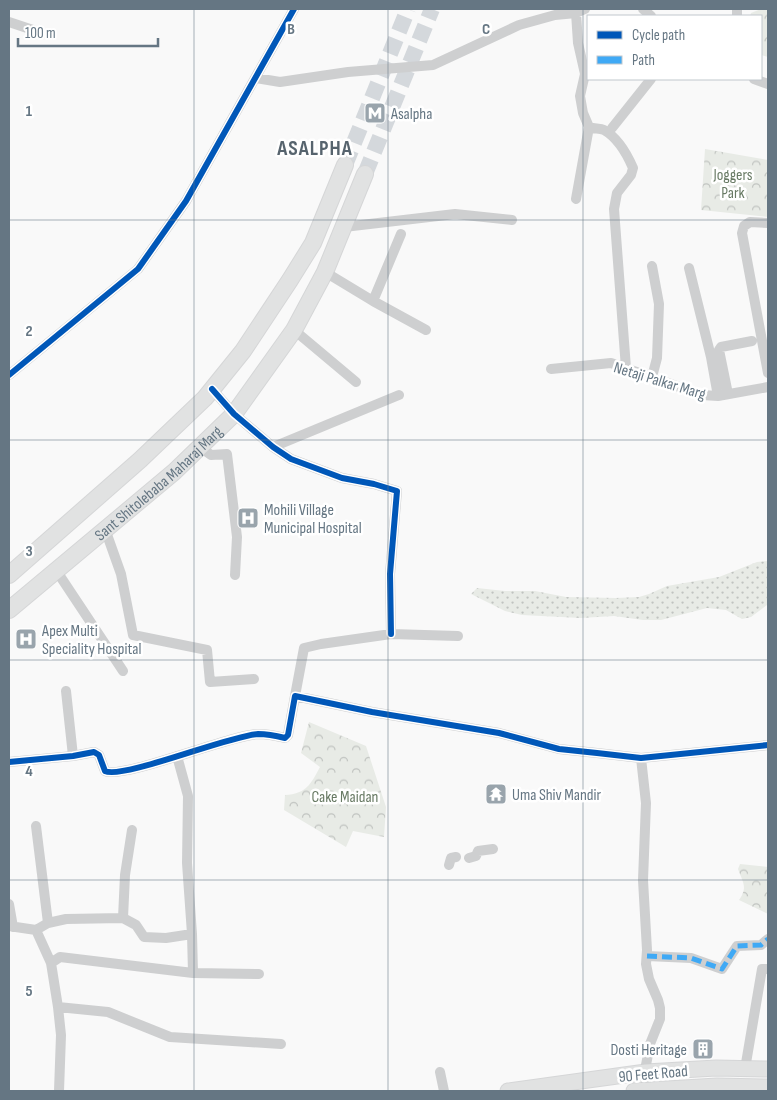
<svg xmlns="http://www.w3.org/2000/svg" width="777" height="1100" viewBox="0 0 777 1100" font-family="'Sofia Sans Condensed',sans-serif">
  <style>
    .grass { fill: url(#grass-dots) }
    .park { fill: url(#park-crowns) }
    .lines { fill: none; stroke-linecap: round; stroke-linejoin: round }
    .primary-tunnel { stroke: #d4d8dc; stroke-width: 16; stroke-dasharray: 16 8; stroke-linecap: butt }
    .secondary-casing { stroke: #d5d6d7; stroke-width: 17 }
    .primary-casing { stroke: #d5d6d7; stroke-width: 18 }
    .street { stroke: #cecfd0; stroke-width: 10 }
    .secondary { stroke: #e1e2e2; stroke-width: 15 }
    .primary { stroke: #e1e2e2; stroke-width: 16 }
    .quiet { stroke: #3fa9f5; stroke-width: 5; stroke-dasharray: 10 5; stroke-linecap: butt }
    .cycleway-casing { stroke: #fff; stroke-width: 9 }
    .cycleway { stroke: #0057b8; stroke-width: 6 }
    .grid { fill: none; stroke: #657683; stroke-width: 1; stroke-opacity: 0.55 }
    .labels { text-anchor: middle; stroke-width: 5; stroke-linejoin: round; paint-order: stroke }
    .poi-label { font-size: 16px; fill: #657683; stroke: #fff; text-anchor: start }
    .park-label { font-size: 16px; fill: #687a64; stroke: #fff }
    .street-label { font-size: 16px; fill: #657683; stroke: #fff }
    .district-label { font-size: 21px; font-weight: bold; letter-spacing: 1px; fill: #57646e; stroke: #fff }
    .grid-label { font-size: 16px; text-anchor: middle; font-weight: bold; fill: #657683; stroke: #fff; stroke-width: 5; stroke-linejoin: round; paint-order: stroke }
  </style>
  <defs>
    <pattern id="grass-dots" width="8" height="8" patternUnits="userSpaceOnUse" patternTransform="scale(1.25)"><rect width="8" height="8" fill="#e8ebe6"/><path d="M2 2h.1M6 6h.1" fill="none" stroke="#c0c3c0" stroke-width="1.8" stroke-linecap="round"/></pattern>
    <pattern id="park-crowns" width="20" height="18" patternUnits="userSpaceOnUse" patternTransform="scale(1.25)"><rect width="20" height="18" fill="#e8ebe6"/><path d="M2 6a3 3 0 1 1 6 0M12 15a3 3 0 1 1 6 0" fill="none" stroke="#c0c3c0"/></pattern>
  </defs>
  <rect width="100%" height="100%" fill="#f9f9f9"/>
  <path class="grass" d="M768,561l-1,44 -16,12 -9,2 -16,-9 -19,-2 -46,12h-18l-29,-4 -33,2 -59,-3 -17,-4 -34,-17 6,-6 28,3h30l31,6 50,1 23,-1 10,-3 18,-8 52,-9 38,-15z"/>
  <path class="park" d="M761,9l7,1v47l-7,-2v-39h-11l1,-3z
    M705,149l63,11v57l-67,-7z
    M309,722l57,24 20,61 -2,30 -31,-6 -7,16 -62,-37 1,-15c21,-1 26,-11 35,-28l-19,-14z
    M740,864l28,3v47l-29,-14c9,-13 4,-17 -1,-31z"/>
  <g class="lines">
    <path class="primary-tunnel" d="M345,165l63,-156
      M365,174l67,-165"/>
    <g class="secondary-casing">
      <path id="secondary" d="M508,1091l138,-19 70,-4 52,1
        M634,1091l83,-5 51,1"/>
    </g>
    <g class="primary-casing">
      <g id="primary">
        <path d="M9,575l131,-115 65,-62 38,-47 47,-71 23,-37 32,-78"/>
        <path id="s1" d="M9,610l165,-138 60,-58 60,-84 31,-58 40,-98"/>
      </g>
    </g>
    <path class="street" d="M643,9l8,7
      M737,16v-7
      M9,22l24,8
      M256,78l24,4 68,-10 85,-7 86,-40 36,-10 21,-2 9,-4
      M754,79l14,5
      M589,127c5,2 11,1 15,3 14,8 23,24 29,38l-2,7 -14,18 -3,16 12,159
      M612,128l39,-49
      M576,199l13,-72 -6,-14 -3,-17 5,-22 -7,-31 -2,-30
      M768,223l-18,-1 -6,4 -2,7 26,140
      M344,227l111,-13 57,6
      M652,266l7,38 -2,54 -5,19
      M689,268l22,89 7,39
      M325,272l48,29 53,29
      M373,301l28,-67
      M294,330l62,52
      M551,369l60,-6 91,32 16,1 50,-9
      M9,375l129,-106 48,-68 108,-192
      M212,389l22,25 39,33 18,12 51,19 32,6 23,7 -7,83 1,60
      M728,394l-9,-44 2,-3 31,-6
      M200,447l11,8 16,-1 10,83 -2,38
      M273,447l126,-52
      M105,529l16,45 12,61 74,15 3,32 44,-3
      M56,570l67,101
      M66,691l7,65
      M295,696l9,-48 17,-4 70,-10 67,2
      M177,756l11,40 -1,67 5,71 1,39
      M641,758l5,45 -3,77 4,70 -1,14 3,15 9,21 2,8v11l-10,25 -4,21v25
      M9,762l64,-6 21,-4 5,3 6,16c17,9 125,-36 153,-37 9,0 19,2 27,4l3,-3 7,-39 77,16 127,21 60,16 38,4 44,5 127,-13
      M36,826l12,97
      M469,858l7,-2 2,-5 15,-2
      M449,865l2,-7 5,-1
      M9,904l4,23
      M123,918l2,-43 7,-45
      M9,926l27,4 15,33 7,44 3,28 -2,56
      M36,930l12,-7 18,-4 57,-1 13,7 8,12 22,1 26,-4
      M647,956l44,2 31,11 15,-23 24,-1 7,-6
      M51,963l9,-6 133,16 66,1
      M58,1007l50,5 62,25 111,7
      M745,1069l17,-100h6
      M440,1072l4,19"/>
    <use href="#secondary" class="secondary"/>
    <use href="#primary" class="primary"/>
    <path class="quiet" d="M647,956l44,2 31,11 15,-23 24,-1 7,-6"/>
    <g class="cycleway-casing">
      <path id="cycleway" d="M9,375l129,-106 48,-68 108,-192
        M212,389l22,25 39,33 18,12 51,19 32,6 23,7 -7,83 1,60
        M9,762l64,-6 21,-4 5,3 6,16c17,9 125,-36 153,-37 9,0 19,2 27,4l3,-3 7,-39 77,16 127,21 60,16 38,4 44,5 127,-13"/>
    </g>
    <use href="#cycleway" class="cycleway"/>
  </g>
  <path class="grid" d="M194,9v1082M388,9v1082M583,9v1082M9,220h759M9,440h759M9,660h759M9,880h759"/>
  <defs>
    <g id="metro-square" transform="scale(1.125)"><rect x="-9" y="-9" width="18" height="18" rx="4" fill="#99a4ac" stroke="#fff"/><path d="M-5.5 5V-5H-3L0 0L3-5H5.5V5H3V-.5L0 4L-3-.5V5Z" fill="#fff"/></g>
    <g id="hospital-square" transform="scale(1.125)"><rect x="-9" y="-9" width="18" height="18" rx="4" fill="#99a4ac" stroke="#fff"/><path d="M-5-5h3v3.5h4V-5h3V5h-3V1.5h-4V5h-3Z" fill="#fff"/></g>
    <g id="temple-square" transform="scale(1.125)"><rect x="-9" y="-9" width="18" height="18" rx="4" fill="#99a4ac" stroke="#fff"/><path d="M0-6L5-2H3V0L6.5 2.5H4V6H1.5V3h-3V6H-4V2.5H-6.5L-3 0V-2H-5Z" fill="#fff"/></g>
    <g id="building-square" transform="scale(1.125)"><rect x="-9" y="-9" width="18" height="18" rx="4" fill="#99a4ac" stroke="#fff"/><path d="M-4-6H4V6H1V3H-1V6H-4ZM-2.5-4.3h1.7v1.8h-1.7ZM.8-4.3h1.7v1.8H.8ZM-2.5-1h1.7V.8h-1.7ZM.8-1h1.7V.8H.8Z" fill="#fff"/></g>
  </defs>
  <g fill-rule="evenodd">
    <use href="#metro-square" x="375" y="113"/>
    <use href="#hospital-square" x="248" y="518"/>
    <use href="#hospital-square" x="26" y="639"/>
    <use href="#temple-square" x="496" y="794"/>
    <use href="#building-square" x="703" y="1049"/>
  </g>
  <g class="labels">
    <g class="poi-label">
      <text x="391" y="119">Asalpha</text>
      <text x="264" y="515">Mohili Village<tspan x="264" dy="18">Municipal Hospital</tspan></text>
      <text x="42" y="636">Apex Multi<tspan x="42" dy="18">Speciality Hospital</tspan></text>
      <text x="512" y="800">Uma Shiv Mandir</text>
      <text x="687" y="1055" text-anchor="end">Dosti Heritage</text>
    </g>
    <g class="park-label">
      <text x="733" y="180">Joggers<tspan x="733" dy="18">Park</tspan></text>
      <text x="345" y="802">Cake Maidan</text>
    </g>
    <g class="street-label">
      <text transform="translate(660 380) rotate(17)" y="6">Netaji Palkar Marg</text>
      <text dy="6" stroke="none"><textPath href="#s1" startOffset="196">Sant Shitolebaba Maharaj Marg</textPath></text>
      <text transform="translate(653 1073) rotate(-5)" y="6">90 Feet Road</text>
    </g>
    <g class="district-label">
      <text x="315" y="155">ASALPHA</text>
    </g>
  </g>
  <g class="grid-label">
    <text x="291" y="34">B</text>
    <text x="486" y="34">C</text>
    <text x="29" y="116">1</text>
    <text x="29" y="336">2</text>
    <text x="29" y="556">3</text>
    <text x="29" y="776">4</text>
    <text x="29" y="996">5</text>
  </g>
  <rect width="777" height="1100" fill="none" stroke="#657683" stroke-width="20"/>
  <rect x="587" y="15" width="175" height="65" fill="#ffffff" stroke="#c1c8cd"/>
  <rect x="597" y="31" width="25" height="8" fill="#0057b8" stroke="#c1c8cd"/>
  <text x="632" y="40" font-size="15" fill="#657683">Cycle path</text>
  <rect x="597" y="56" width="25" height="8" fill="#3fa9f5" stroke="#c1c8cd"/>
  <text x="632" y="65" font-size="15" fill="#657683">Path</text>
  <path d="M18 38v8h140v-8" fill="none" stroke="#657683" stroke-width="2.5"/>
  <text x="25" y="38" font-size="15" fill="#657683" stroke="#ffffff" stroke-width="4" paint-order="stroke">100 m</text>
</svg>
